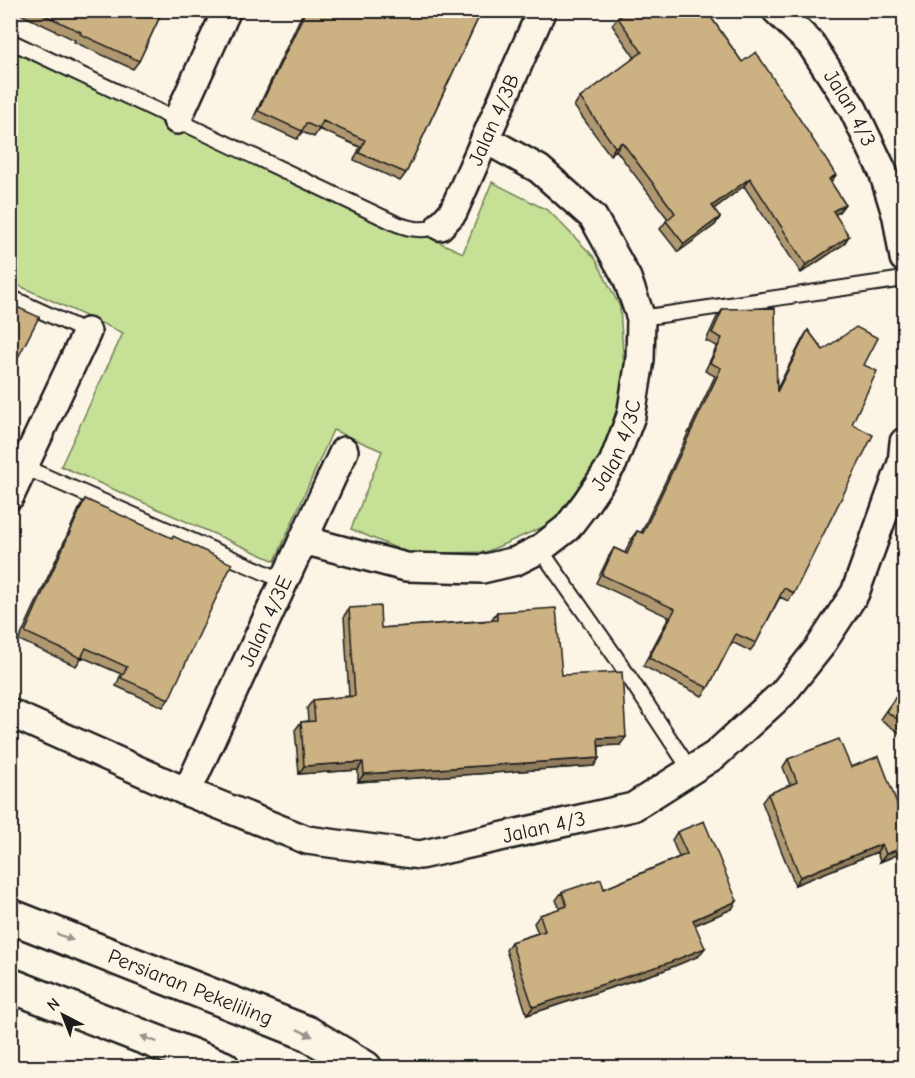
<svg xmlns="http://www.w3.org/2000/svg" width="915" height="1078" viewBox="0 0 915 1078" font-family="'Comic Neue',sans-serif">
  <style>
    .green { fill: #c6e096; stroke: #717e59; stroke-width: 1.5 }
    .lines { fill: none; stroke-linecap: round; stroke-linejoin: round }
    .lane-casing { stroke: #1c1c1c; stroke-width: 18 }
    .street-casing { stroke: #1c1c1c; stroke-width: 32 }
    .secondary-casing { stroke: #1c1c1c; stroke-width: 38 }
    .lane { stroke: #fcf5e5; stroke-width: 14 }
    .street { stroke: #fcf5e5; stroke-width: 27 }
    .secondary { stroke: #fcf5e5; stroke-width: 33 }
    .wall { fill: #af9870; stroke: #1c1c1c; stroke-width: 1.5 }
    .shaded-wall { fill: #8f7c5b; stroke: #1c1c1c; stroke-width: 1.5 }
    .building { fill: #ccb182; stroke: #1c1c1c; stroke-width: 1.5 }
    .oneway { fill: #97938b }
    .labels { text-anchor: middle; stroke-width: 4.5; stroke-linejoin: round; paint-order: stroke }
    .street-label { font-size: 21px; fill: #1c1c1c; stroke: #fcf5e5 }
  </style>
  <rect width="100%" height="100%" fill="#fcf5e5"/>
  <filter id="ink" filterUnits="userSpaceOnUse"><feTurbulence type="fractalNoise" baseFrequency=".0167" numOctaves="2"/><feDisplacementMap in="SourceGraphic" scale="12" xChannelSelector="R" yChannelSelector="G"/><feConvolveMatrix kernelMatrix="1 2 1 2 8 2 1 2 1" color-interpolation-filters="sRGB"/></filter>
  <g filter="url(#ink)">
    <path class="green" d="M11,47l452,206 29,-71 57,29 46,47 25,49 5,78 -25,73 -48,65 -66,29 -76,2 -59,-25 31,-78 -49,-21 -58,131 -214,-95 62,-133 -112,-51z"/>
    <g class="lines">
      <g class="lane-casing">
        <path id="lane" d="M10,41l387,183c16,6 26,7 43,2
          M10,297l77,35
          M641,318l263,-39
          M24,467l260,114
          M540,549l75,107 76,115"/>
      </g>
      <g class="street-casing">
        <g id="street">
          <path id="s1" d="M776,10l35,34 42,65 30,63 14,45 7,41"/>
          <path d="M177,120l50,-110"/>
          <path id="s2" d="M440,226l13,-14 89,-202"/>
          <path d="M10,496l77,-164"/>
          <path id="s3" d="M303,540l103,27 76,2 34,-8 24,-12 27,-21 19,-25 27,-40 18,-47 9,-56 1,-42 -14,-40 -34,-61 -54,-48 -54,-30"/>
          <path id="s4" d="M10,713l177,79 120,48 113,15 213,-48 82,-52 68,-62 36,-45 36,-55 47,-130 2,-21"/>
          <path id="s5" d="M187,792l157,-341"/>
        </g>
      </g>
      <g class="secondary-casing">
        <g id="secondary">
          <path id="s6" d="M10,916l297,117 58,35"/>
          <path d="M10,985l213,83"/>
        </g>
      </g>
      <use href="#lane" class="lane"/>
      <use href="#street" class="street"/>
      <use href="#secondary" class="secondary"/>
    </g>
    <path class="wall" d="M12,10h151l-24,51 -6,8 -59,-27 1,-2z
      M304,10h178l-76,163 -6,8 -46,-21 6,-13 -41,-18 -5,8 -12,-5 -5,7 -44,-20z
      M627,10h79l36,52 89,121 14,21 -6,8 -4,2 9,30 -43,29 -57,-87 -30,23 6,8 -5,8 -37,27 -18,-23 8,-10 -52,-69 -6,5 -36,-49 6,-8 55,-40 -23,-33 6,-7 9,-7z
      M723,309l54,80 26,-51 5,-8 15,20 41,15 -12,59 -58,169 -6,8 -8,-4 -24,46 -6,8 -18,-9 -24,46 -6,8 -59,-30 26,-49 -73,-34 13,-27 5,-8 11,5 6,-14 6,-8 4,2 74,-157 -10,-5 12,-25 -11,-5 11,-24z
      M85,499l84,200 -6,8 -47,-21 5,-12 -39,-17 -6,9 -57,-26 61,-133z
      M349,608l32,20 110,-8 6,-8 65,63 58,70 -21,1v12l-5,8 -236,16v-12l-59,4 -4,-44 6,-8 7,-1 -1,-13 6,-8 36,-4 -5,-80z
      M904,658v13l-5,-4z
      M904,685v51l-24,-17z
      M788,759l63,8 53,55v30l-24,10 -3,-10 -82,33 -33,-83 6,-8 22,-9 -7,-18z
      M677,832l55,77 -37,16 4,31 -37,15 -135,44 -21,-65 5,-8 27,-9 -4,-10 6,-8 20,-6 -4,-9 6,-8 42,-3 75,-32 -7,-17z"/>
    <path class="shaded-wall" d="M622,142l-6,8 -6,5 5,-8z
      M836,175l-5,7 -2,-3z
      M750,178l-6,8 -37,28 5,-8z
      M845,204l-6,8 -11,7 5,-8z
      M720,217l-5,8 -37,27 6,-8z
      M849,236l-5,8 -43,29 5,-8z
      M626,737l-6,8 -27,1 5,-8z
      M599,758l-5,8 -236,16 6,-8z
      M363,762l-5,8 -59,4 5,-8z
      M882,844l-5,8 -82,33 5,-8z
      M904,847v5l-24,10 6,-8z
      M737,901l-5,8 -44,19 5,-8z
      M705,948l-6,8 -37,15 -135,44 6,-8z"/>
    <path class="building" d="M34,10h129l-24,51 -59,-27 1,-2z
      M306,10h176l-76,163 -47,-20 6,-13 -42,-19 -4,8 -13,-6 -4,8 -44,-20z
      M628,10h78l36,52 14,-10 80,123 -7,4 16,25 -12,7 16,25 -43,29 -56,-87 -38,28 8,11 -36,27 -18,-23 9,-8 -53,-71 -7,5 -35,-49 62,-46 -24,-34z
      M10,304l29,13 -29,56z
      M775,308l2,84 31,-62 15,20 33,-23 22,11 -14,27 13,6 -25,53 21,11 -79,158 -10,-5 -28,55 -20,-9 -28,54 -59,-30 26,-49 -73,-34 12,-27 13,6 10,-23 6,2 78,-165 -11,-5 12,-25 -10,-5 11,-24z
      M85,499l87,39 1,-2 59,28 -63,135 -48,-21 6,-11 -41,-19 -5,10 -56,-26z
      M380,606l1,22 116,-8v-8l59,-4 6,67 60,-3 4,65 -28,1 1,20 -235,16 -1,-12 -59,4 -3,-44 14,-1 -2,-21 42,-4 -6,-88z
      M904,685v39l-18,-13z
      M839,739l12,28 28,-11 25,66v25l-18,7 -4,-10 -82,33 -32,-83 29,-12 -9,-23z
      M704,821l33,80 -44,19 12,28 -37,15 -135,44 -22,-65 34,-11 -5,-16 27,-9 -5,-14 39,-13 3,10 83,-35 -10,-22z"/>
    <defs><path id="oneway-solid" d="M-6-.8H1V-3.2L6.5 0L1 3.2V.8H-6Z" transform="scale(1.5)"/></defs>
    <g class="oneway">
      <use href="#oneway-solid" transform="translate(65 937) rotate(22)"/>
      <use href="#oneway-solid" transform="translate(305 1033) rotate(25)"/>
      <use href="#oneway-solid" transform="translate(149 1039) rotate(-159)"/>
    </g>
  </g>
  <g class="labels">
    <g class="street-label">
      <text dy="7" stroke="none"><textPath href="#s1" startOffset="124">Jalan 4/3</textPath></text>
      <text dy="7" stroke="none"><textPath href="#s2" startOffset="120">Jalan 4/3B</textPath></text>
      <text dy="7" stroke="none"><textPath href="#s3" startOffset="376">Jalan 4/3C</textPath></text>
      <text dy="7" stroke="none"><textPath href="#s5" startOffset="188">Jalan 4/3E</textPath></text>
      <text dy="7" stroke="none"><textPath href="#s4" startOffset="564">Jalan 4/3</textPath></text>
      <text dy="7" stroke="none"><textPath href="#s6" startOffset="194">Persiaran Pekeliling</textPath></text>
    </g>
  </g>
  <rect width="915" height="1078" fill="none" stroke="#fcf5e5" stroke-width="36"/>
  <rect x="18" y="18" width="879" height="1042" fill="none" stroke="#1c1c1c" stroke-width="2" filter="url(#ink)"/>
  <g transform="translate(63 1015) rotate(318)" stroke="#fcf5e5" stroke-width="4.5" paint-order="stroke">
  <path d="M0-4.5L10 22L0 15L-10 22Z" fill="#1c1c1c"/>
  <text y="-9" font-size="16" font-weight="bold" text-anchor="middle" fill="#1c1c1c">N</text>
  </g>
</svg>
